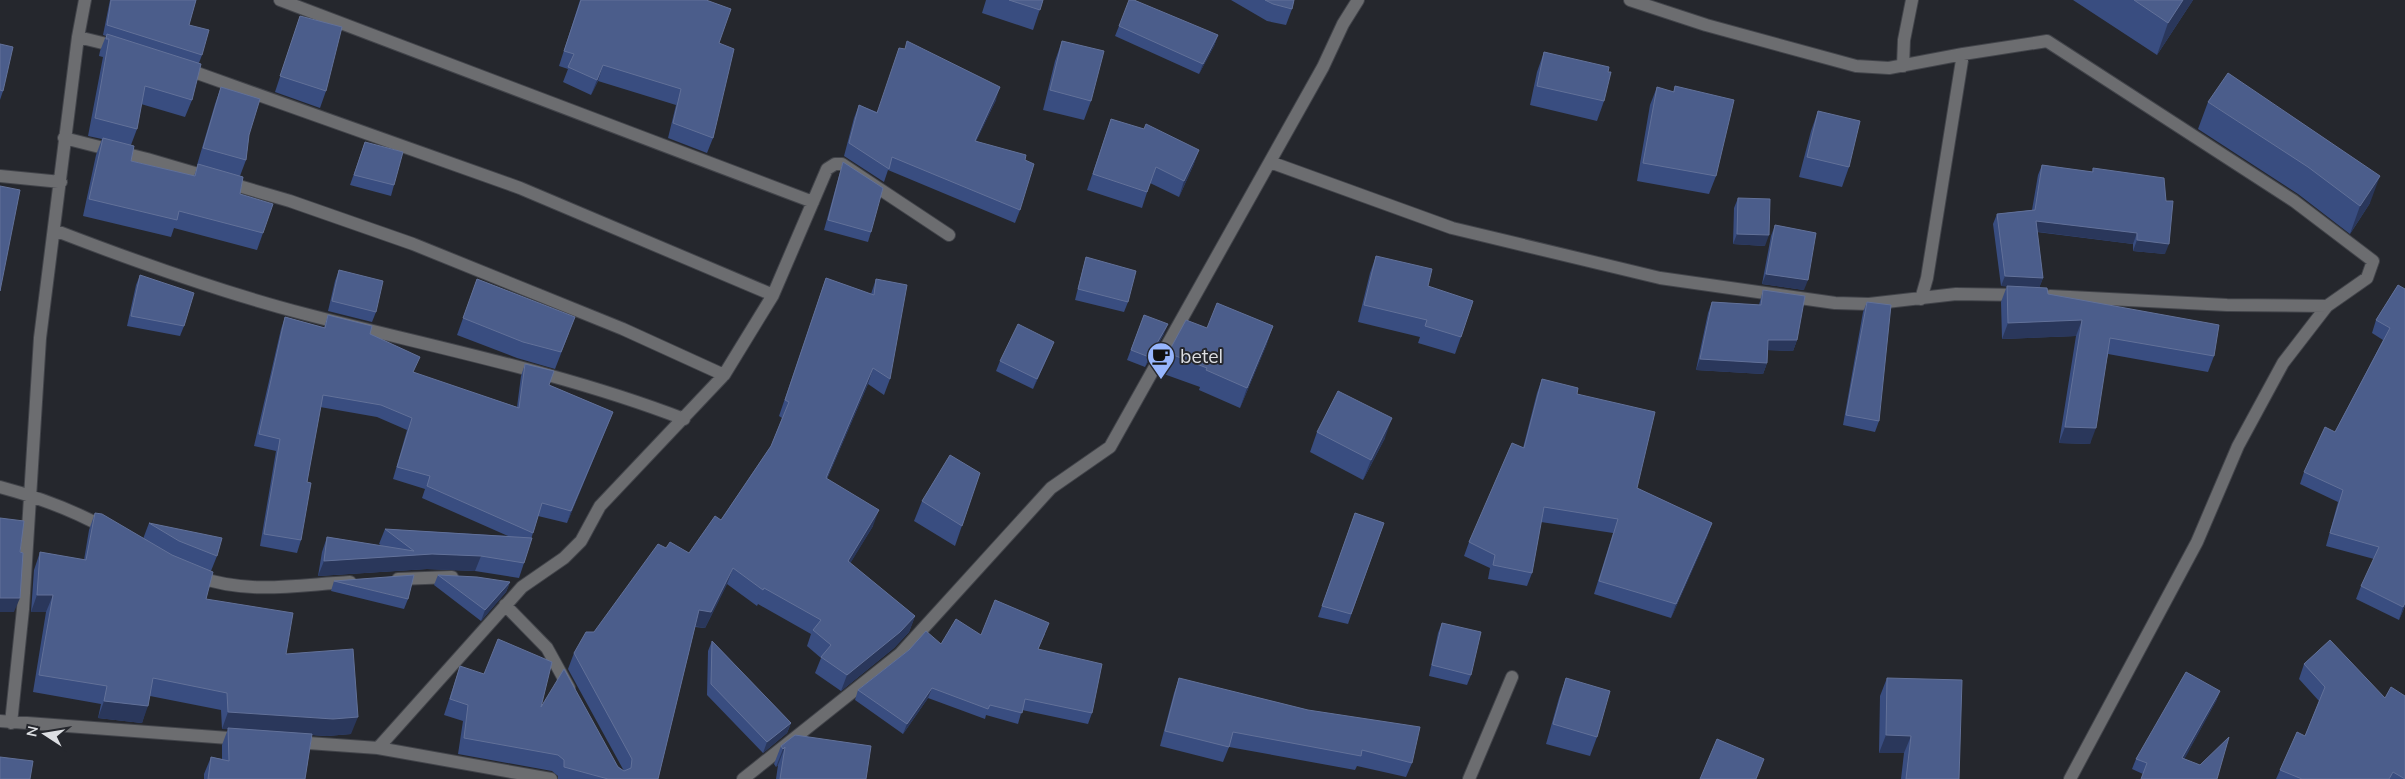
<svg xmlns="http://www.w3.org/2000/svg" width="2405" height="779" viewBox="0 0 2405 779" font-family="Mulish,sans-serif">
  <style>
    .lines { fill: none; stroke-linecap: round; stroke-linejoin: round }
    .minor-casing { stroke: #42444a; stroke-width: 14 }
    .minor { stroke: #6c6d70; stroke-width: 12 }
    .wall { fill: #394d80 }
    .shaded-wall { fill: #2a375b }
    .building { fill: #4b5d8b; stroke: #627199 }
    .labels { text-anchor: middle; stroke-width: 4; stroke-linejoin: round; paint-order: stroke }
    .poi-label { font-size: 19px; fill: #dddfe3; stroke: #25272d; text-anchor: start }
  </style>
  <rect width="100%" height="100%" fill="#25272d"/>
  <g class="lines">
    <g class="minor-casing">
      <path id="minor" d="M280,0l533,202
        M1630,0l76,25 150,41 33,2 74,-14 84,-13 247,160 79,60 -6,17 -40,28 -44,57 -45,83 -41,96 -127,237
        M78,37l41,10
        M1903,66l1,-26 8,-40
        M183,68l337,120 253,107
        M64,138l83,21 143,42 123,43 210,85 101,46
        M1270,162l182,66 208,50 175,25 34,1 87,-10 64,1
        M0,176l61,6
        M54,230c83,32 166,62 251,84 127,33 257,58 379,105
        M2050,296l177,9 100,1
        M1921,299l6,-21 36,-224
        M0,487c38,10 73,23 107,42
        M195,576c54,19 100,9 155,6
        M398,579l54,-2
        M505,605l42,43 22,40
        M0,721l242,18
        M11,723l12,-114 17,-271 38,-301 7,-37
        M294,742l84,6 173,31
        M378,748l144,-161 42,-29 17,-17 19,-35 124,-131 49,-80 54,-126 8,-5h7l107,71
        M743,779l157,-125 151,-166 59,-41 213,-380 20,-43 15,-24
        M1469,779l43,-102"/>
    </g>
    <use href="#minor" class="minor"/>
  </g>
  <path class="wall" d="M110,0h86l-7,25 13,30 -3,8 -7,37 -7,17 -44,-13 -4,25 -6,16v16l63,15 4,-11h-1l18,-61 6,-17 28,48 -3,25 -6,16v18l23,39 -6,17 -83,-22 -3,9 -88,-21 13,-61 6,-16 -14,-3 15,-79 -4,-1 1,-5 6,-15 -3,-1z
    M580,0h126l13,43 -6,95 -6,15 -39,-15 8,-33 -78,-24 -7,14 -28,-13 5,-13 -9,-3z
    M986,0h57l-10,30 -51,-17z
    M1231,0h63l-2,9 -6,16 -19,-4z
    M2073,0h120l-36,55z
    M300,16l26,75 -6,17 -45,-16z
    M1119,26l99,9 -4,11 -15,28 -84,-38z
    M1062,41l29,60 -7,19 -41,-10 12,-49z
    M0,44l3,47 -3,9z
    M1544,52l60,49 -7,20 -67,-16 7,-33z
    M1675,86l41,90 -7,18 -72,-13 13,-76 7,-18 16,5z
    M996,100l-20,41 49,19 -5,50 -5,13 -127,-53 -4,12 -40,-26 10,-38 5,-13 18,7z
    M2208,102l162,101 -20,31 -52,-40 -100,-65z
    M1818,111l31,56 -7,20 -43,-10 12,-46z
    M1111,119l88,31 -6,16 -14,31 -29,-14 -8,25 -55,-18z
    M365,142l29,43 -3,11 -41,-11z
    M843,162l28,70 -3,10 -44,-12 16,-58z
    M2042,165l50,7 1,-4 72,86 -32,-3v-7l-96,-12 6,46 -4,10 -38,-2 -8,-62 4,-10 35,-4 6,-35z
    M1738,198l27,48 -32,-2 1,-36z
    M1775,225l29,65 -42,-6 9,-48z
    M1376,256l52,30 33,51 -6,17 -37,-11 2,-6 -62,-15 12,-49z
    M1086,257l42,45 -4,10 -49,-12 8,-32z
    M339,270l37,42 -4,10 -44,-11 7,-30z
    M140,275l44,51 -4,10 -53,-10 9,-41z
    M826,278l45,16 5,-15 14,100 -6,16 -16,-11 -41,95 46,47 -23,37 65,53 -6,16 -15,16 -53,43 -26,-18 6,-15 -14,-12 4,-12 -53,-30 -1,2 -30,-22 -22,44 -10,-1 -37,152h-100v-3l-6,-5 -94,-17 5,-33 -19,-6 16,-49 81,41 83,64 -56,-102 6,-16 20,-21 72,-84 23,5 32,-33 50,-74 11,-28 -3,-2z
    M477,279l92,54 -14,36 -38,-11 -60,-23z
    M2398,285l7,321 -6,14 -43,-21 5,-13 13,-27 -48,-13 12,-44 -38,-18 4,-12 31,-40 48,-92 -11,-7 4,-13z
    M2007,286l41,8 166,62 -6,16 -100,-18 -18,90 -31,-1 17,-107 -74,3 -1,-37z
    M1763,290l34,50 -4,11 -25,-1 -1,13 -4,11 -67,-4 12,-57 4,-11 47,3z
    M1867,302l12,119 -4,11 -32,-7 20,-113z
    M328,315l42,19 44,39 103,34 4,-31 4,-12 24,21 64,27 -46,111 -29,-7 -14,47 -5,15 -44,-7 -48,-2 -109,7 4,-24 5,-15 55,9 -3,-2 6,-15 123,7 -86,-38 3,-9 -32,-10 14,-49 -30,-13 -57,-10 -13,75 -6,58 -4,13 -37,-7 16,-95 -22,-5 27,-117 4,-12 39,11z
    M1144,315l20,19 -19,33 -18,-7z
    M1273,326l-7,20 -26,62 -41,-18 1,-3 -39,-14 7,-20 39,-25z
    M1054,342l-4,10 -17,37 -37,-18 4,-10z
    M1542,379l35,15 60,94 75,35 -5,14 -36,81 -77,-24 19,-61 -72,-11 -9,51 -5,13 -39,-7 2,-11 -26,-12 5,-14 54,-94 14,-55z
    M1317,432l68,6 -22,42 -53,-28z
    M980,473l-25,73 -41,-25 8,-20z
    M95,513l48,26 6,-16 68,33 -6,15 -5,28 80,55 65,80 -24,2 -15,-1 -7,44h-101v-5l7,-17 11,2v-14l6,-16h-6l-1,-19 -71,-14 -8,27 -44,-5 3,-14 -68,-12 13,-80h-15l3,-42 6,-18 44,8 5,-30z
    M1355,513l29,10 -36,101 -30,-7z
    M438,575l72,7 -4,10 -25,29 -47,-36z
    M334,581l74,18 -4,10 -73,-18z
    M1442,623l29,52 -4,10 -38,-9 9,-43z
    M1045,634l-7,15 54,64 -4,11 -66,-14 -4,14 -32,-9 -1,4 -57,-21 -25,36 -48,-34 3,-10 51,-40 32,-6 40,-9z
    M2330,640l75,139h-129l4,-9 25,-34 14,-35 -20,-22 5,-15z
    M712,641l79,82 -4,10 -24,20 -56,-58 1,-44z
    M1179,678l233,85 -6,14 -49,-11 -2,4 -126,-23 -6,15 -63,-16 14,-53z
    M1566,678l31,59 -7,19 -44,-12 13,-46z
    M1887,678l72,101h-58l3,-26h-25l1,-57z
    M2220,691l-4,10 -32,58 33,20 -74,-5 -11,-5 4,-10z
    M781,746l85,33h-90l2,-14 -2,2 -2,-3z"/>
  <path class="shaded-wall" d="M2183,0h10l-36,55 11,-32z
    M1218,35l-4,11 -15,28 4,-10z
    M603,65l-5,16 -7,14z
    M1000,87l-4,13 -26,54 5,-13z
    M1199,150l-6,16 -14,31 5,-16z
    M2380,176l-10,27 -20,31 10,-28z
    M2036,221l101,12 -4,11 -101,-13z
    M1737,234l32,1 -4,11 -32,-2z
    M2137,240l32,4 -4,10 -32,-3z
    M1766,274l42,6 -4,10 -42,-6z
    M2005,276l38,2 -4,10 -38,-2z
    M2082,320l-6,16 -74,3 6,-16z
    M1168,324l-4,10 -19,33 4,-10z
    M1273,326l-7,20 -26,62 7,-20z
    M1768,340h29l-4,11 -29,-1z
    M1054,342l-4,10 -17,37 4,-10z
    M1700,359l67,4 -4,11 -67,-4z
    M873,368l-5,16 -48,110 6,-16z
    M613,412l-5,13 -41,98 4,-12z
    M1392,418l-7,20 -22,42 8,-20z
    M2065,427l31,1 -6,16 -31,-1z
    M879,510l-6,16 -31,51 6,-16z
    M1712,523l-5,14 -36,81 5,-14z
    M432,554l49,2 -6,15 -48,-2 -109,7 6,-15z
    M733,568l-6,16 -22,44 -11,-2 5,-16z
    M510,582l-4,10 -25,29 4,-11z
    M37,595h16l-7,17h-15z
    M0,598h20l-6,14h-14z
    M2405,603v3l-6,14 4,-13z
    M915,616l-6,16 -15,16 -53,43 6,-16z
    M932,688l-4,10 -25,36 4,-10z
    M2220,691l-4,10 -37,68 3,-11z
    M104,701l44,5 -6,17 -44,-5z
    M228,712l130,5 -7,17 -24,2 -105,-7z
    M791,723l-4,10 -24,20 4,-11z
    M1886,735l25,1 -7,17h-25z
    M785,747l-7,18 -2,2 7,-18z"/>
  <path class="building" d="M111,0h85l-7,25 20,5 -7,25 -95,-30z
    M581,0h125l25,9 -12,34 15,6 -21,89 -40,-15 8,-34 -78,-24 -6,15 -29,-13 6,-13 -10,-3z
    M1009,0h34l-3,10z
    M1129,0h5l84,35 -15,29 -84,-38z
    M1265,0h29l-2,9 -19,-5z
    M2134,0h49l-15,23z
    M300,16l42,11 -16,64 -46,-15z
    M107,34l94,30 -9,36 -47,-14 -8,43 -42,-11 14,-79h-3z
    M907,41l93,46 -25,54 51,14 -1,5 9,4 -14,46 -128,-53 -3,12 -40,-26 10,-38 18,8 22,-65 6,1z
    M1062,41l42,10 -13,50 -41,-11z
    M0,44l13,3 -10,44 -3,-1z
    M1544,52l65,15 -1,5h3l-7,29 -67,-15z
    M2228,73l152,103 -20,30 -52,-39 -100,-65z
    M1675,86l59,14 -18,76 -73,-13 14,-76 17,5z
    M221,87l39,12 -11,36 -3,25 -43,-12z
    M1818,111l42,10 -11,46 -42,-10z
    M1111,119l33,10 2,-5 53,26 -15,31 -28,-14 -9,25 -54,-18z
    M103,138l31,8 -3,15 64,15 3,-12 45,13 -3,17 33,10 -10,29 -84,-22 -2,9 -88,-21z
    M365,142l38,10 -9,33 -40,-10z
    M843,162l40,26 -12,44 -43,-12z
    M2042,165l51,7v-4l71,10 2,23h7l-4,43 -32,-4v-7l-101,-12 7,57 -38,-2 -8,-62 38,-4z
    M0,186l20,4 -20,101z
    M1738,198l32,1 -1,36 -32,-1z
    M1775,225l41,8 -8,47 -42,-6z
    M1376,256l56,13 -4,17 45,15 -12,36 -36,-11 2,-6 -63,-15z
    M1086,257l50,14 -8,31 -50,-13z
    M339,270l44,11 -7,31 -44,-11z
    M140,275l54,18 -10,33 -53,-10z
    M826,278l48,17 2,-16 31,6 -17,94 -17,-11 -47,110 53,32 -31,51 67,55 -15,16 -53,43 -26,-18 10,-12 -18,-15 8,-10 -57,-32 -1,2 -30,-22 -22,44 -12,-2 -41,169h-50l-44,-12v-7l-6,-5 -94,-17 4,-33 -18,-6 10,-33 24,8 14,-35 54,23 -11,45 23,-38 54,98 6,4 7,-3 1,-9 -58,-106 12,-21h8l64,-88 8,4 4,-6 19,11 26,-37 6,4 50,-74 18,-44 -4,-2z
    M477,279l98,38 -14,35 -38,-10 -60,-24z
    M2398,285l7,4v314l-2,4 -42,-21 18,-39 -49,-14 13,-43 -39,-18 21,-45 10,5 55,-104 -14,-8z
    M2007,286l40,2 1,6 171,31 -5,31 -104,-18 -14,90 -31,-1 17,-107 -74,3z
    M1763,290l42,6 -8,44h-29l-1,23 -67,-4 12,-57 49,3z
    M1867,302l24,3 -12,116 -33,-6z
    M1217,303l56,23 -26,62 -41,-18 1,-2 -39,-15 18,-33 21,8z
    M328,315l44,11 -2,8 50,23 -7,15 106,36 6,-44 29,7 -5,14 64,27 -42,99 -29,-8 -9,30 -106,-47 3,-10 -33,-9 15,-49 -31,-13 -58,-10 -16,87 4,1 -10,57 -37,-6 16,-95 -21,-5 26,-117 40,11z
    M1144,315l24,9 -19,33 -18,-7z
    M1018,324l36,18 -17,37 -37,-18z
    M1542,379l36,9 -1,6 78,18 -18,76 75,35 -36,81 -77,-23 19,-62 -74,-12 -12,66 -39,-8 2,-10 -26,-13 43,-99 12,5z
    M1338,391l54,27 -21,42 -54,-28z
    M950,455l30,18 -18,53 -40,-25z
    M95,513l7,1 70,41 41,17 -7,27 87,14 -7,41 67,-5 5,68 -25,2 -105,-7 -1,-19 -74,-15 -5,28 -44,-5 3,-15 -68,-11 14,-80h-16l3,-43 46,8z
    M1355,513l29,10 -33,91 -29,-8z
    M0,518l24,3 -4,31 3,1 -3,45h-20z
    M149,523l73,15 -5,18 -38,-15z
    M385,529l147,9 -8,25 -43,-7 -49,-2 -108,7 3,-24 87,14z
    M414,575l-6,24 -74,-18z
    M438,575l39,2 33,5 -25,28z
    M995,600l54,23 -11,26 64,15 -10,49 -67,-14 -3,14 -32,-8 -2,4 -56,-21 -25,36 -49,-34 51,-40 17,-19 15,13 15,-25 25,16z
    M1442,623l39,9 -10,43 -39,-10z
    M2330,640l55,58 6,-11 14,9v83l-12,-7 -4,7h-87l-22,-9 17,-38 8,4 20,-49 -21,-23z
    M712,641l79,82 -24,19 -56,-58z
    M2186,672l34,19 -38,67 18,7 29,-28 -12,42h-76l6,-16 -11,-4z
    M1179,678l129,32 112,17 -8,36 -50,-13 -1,6 -128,-24 -4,15 -64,-16z
    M1566,678l44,13 -13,46 -44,-13z
    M1887,678l75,2 -3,99h-53l5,-43 -25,-1z
    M228,728l84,6 -7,45h-97l3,-22 18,4z
    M795,735l76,11 -5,33h-86l5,-32 -2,2 -2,-3z
    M1717,739l47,20 -8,20h-56z
    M0,757l33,4 -3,18h-30z"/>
  <defs>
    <g id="cafe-pin" transform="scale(1.4375)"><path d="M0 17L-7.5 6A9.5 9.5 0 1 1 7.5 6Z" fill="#97b6fd" stroke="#25272d"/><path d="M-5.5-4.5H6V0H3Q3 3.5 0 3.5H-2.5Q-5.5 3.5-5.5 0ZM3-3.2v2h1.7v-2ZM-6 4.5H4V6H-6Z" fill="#111"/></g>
  </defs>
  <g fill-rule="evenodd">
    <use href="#cafe-pin" x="1161" y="356"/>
  </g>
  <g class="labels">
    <g class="poi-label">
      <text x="1180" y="363">betel</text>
    </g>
  </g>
  <g transform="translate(45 734) rotate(282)" stroke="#25272d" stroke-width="4" paint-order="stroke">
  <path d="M0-4L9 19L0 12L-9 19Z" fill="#dddfe3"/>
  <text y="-8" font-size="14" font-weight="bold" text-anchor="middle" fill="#dddfe3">N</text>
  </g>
</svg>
